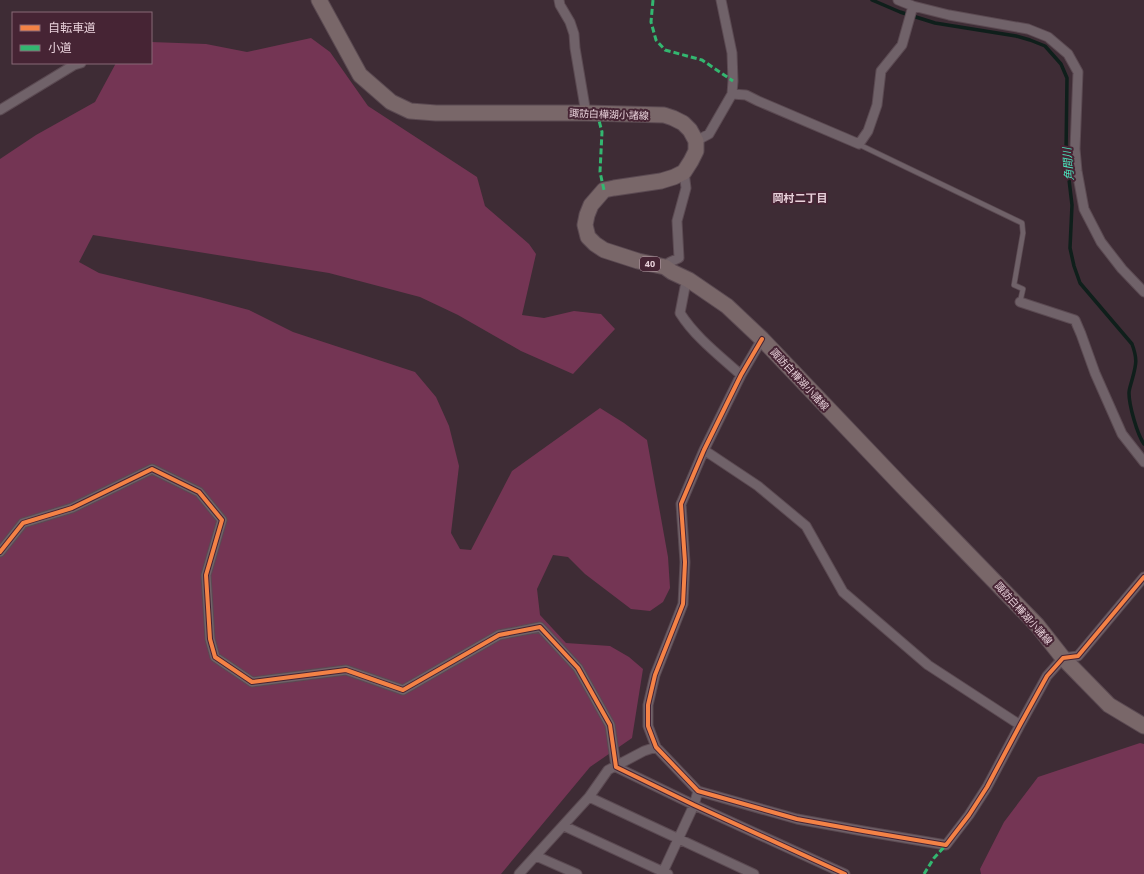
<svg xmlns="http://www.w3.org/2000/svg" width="1144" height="874" viewBox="0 0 1144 874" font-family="'Open Sans','Noto Sans JP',sans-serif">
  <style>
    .green { fill: #743554 }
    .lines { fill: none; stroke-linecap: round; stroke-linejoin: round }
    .stream { stroke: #0f1f1b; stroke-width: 3.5 }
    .service-casing { stroke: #5b4a52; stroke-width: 6 }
    .minor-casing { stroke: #5b4a52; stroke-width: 11 }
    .primary-casing { stroke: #5b4a52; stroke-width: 17 }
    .service { stroke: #706269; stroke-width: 4.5 }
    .minor { stroke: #706269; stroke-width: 9 }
    .primary { stroke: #796769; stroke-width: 15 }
    .quiet { stroke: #33b770; stroke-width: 3; stroke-dasharray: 6 3; stroke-linecap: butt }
    .cycleway-casing { stroke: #462434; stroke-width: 6 }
    .cycleway { stroke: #f48246; stroke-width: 4 }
    .labels { text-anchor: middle; stroke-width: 4; stroke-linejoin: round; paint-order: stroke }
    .shield { fill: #462434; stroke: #b79da8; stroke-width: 1 }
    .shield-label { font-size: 9px; font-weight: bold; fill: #e8d1da }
    .street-label { font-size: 10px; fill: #e8d1da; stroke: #462434 }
    .water-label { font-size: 11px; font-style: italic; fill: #4ae3bb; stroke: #462434 }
    .neighbourhood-label { font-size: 11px; font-weight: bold; fill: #e8d1da; stroke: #462434 }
  </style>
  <rect width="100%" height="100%" fill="#3e2c35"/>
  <path class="green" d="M311,38l19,14 38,54 109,71 8,29 44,38 7,10 -14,61 22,3 30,-7 27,3 14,15 -42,45 -52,-23 -63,-36 -38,-18 -91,-24 -236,-38 -14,27 20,11 101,24 49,13 44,22 122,40 21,25 13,29 10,40 -8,67 9,16 11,1 41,-79 88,-63 24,15 23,17 21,117 2,31 -7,14 -13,9 -19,-2 -46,-35 -17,-17 -15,-2 -16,34 3,26 26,28 44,3 19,11 14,12 -11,69 -42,29 -89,107h-501v-715l36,-24 59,-33 21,-39h35v-21l55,2 41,8z
    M1140,743l4,1v130h-163l-1,-5 24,-47 34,-45z"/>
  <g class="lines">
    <path class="stream" d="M872,0l28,12 35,11 81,13 14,4 15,6 16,18 6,14 -1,76 6,51 -2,43 4,18 6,17 52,61c6,16 4,21 0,36 -1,4 -3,9 -3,13 0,12 8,41 15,51"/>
    <g class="service-casing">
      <path id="service" d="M858,144l164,79 1,10 -9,52 9,4 -3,13"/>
    </g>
    <g class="minor-casing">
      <path id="minor" d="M559,0l1,5 10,17 4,12 1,14 11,65
        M898,0l15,6 36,9 79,14 20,8 20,17 10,18 -3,77 2,22 7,38 17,33 21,27 22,23
        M732,94l14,1 12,6 101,43 9,-13 9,-26 4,-34 21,-26 11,-39
        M0,110l74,-45 7,-2
        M696,141l13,-7 23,-40 1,-13 -1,-28 -11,-53
        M665,267l5,-5 9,-4 -2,-37 9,-33 -2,-16
        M685,287l-5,26c15,24 40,43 61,62
        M1020,302l55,18 6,14 14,39 27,61 22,28
        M762,339l-21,36 -37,75 -23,54 4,58 -2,42 -28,71 -7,30v21l8,21 42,44 99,28 66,12 83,14 23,-30 18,-28 33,-62 27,-49 16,-18 15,-2 66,-79
        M704,450l54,36 48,40 37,66 85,73 92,60
        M0,552l23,-29 49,-15 80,-39 47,23 23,28 -16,55 4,64 5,18 37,25 94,-12 57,20 96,-55 41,-8 38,41 32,57 6,42 78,38 151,69
        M589,797l165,77
        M564,826l104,48
        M536,856l41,18
        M519,874l70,-77 19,-27 36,-19 12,-4
        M662,874l32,-69 4,-14"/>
    </g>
    <g class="primary-casing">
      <path id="primary" d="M319,0l41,75 31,27 19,9 26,2h150l78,2 9,3 10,5 7,7 6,11v10l-5,10 -7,11 -10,5 -13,4 -47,7 -10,2 -13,15 -4,10 -2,10 3,12 7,7 9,6 34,11 27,6 7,5 17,8 38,26 35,33 140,147 135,139 26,33 46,47 35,21"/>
    </g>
    <use href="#service" class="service"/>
    <use href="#minor" class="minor"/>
    <use href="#primary" class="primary"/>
    <path class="quiet" d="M653,0l-2,22 5,18 9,10 37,10 31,21
      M597,113l5,19 -2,40 4,18
      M924,874l10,-16 12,-13"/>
    <g class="cycleway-casing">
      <path id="cycleway" d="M762,339l-21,36 -37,75 -23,54 4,58 -2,42 -28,71 -7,30v21l8,21 42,44 99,28 66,12 83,14 23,-30 18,-28 33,-62 27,-49 16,-18 15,-2 66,-79
        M0,552l23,-29 49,-15 80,-39 47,23 23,28 -16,55 4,64 5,18 37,25 94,-12 57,20 96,-55 41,-8 38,41 32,57 6,42 78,38 151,69"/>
    </g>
    <use href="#cycleway" class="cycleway"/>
  </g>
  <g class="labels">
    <rect class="shield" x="640" y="257" width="20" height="14" rx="3"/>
    <g class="shield-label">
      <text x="650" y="267">40</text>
    </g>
    <g class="street-label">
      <text transform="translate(609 114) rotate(2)" y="4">諏訪白樺湖小諸線</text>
      <text transform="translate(800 379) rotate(47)" y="4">諏訪白樺湖小諸線</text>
      <text transform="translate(1024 613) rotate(48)" y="4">諏訪白樺湖小諸線</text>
    </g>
    <g class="water-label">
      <text transform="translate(1068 164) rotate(-94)" y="4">角間川</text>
    </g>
    <g class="neighbourhood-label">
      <text x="800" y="202">岡村二丁目</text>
    </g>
  </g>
  <rect x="12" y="12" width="140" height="52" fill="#462434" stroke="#876976"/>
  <rect x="20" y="25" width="20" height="6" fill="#f48246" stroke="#876976"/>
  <text x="48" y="32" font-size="12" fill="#e8d1da">自転車道</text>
  <rect x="20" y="45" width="20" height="6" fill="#33b770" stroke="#876976"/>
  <text x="48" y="52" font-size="12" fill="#e8d1da">小道</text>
</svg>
